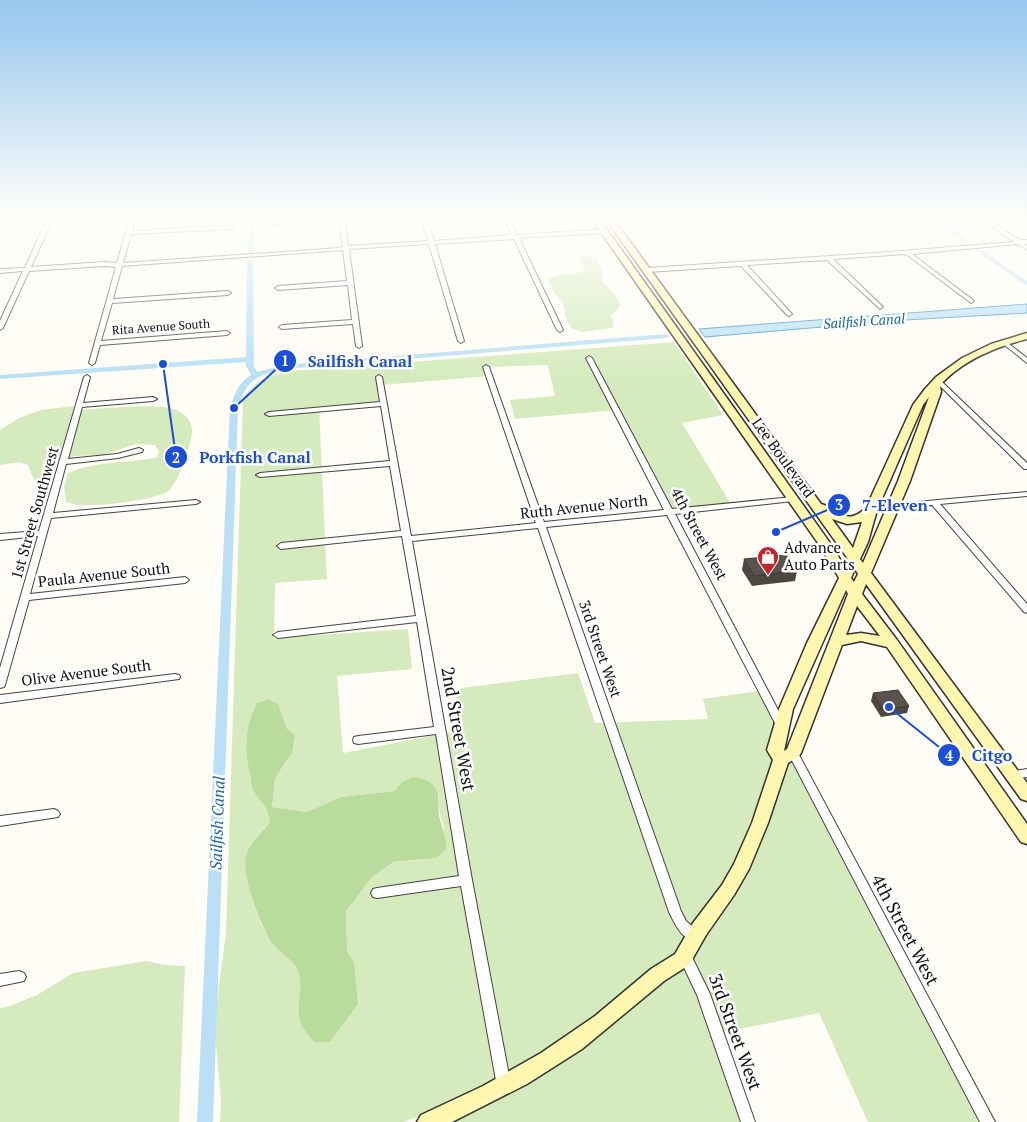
<svg xmlns="http://www.w3.org/2000/svg" width="1027" height="1122" viewBox="0 0 1027 1122" font-family="'PT Serif',serif">
  <style>
    .green { fill: #d5ebbd; fill-rule: evenodd }
    .forest { fill: #b9dc9c }
    .water { fill: #b9e0f7; stroke: #3f96cf }
    .lines { fill: none; stroke-linecap: round; stroke-linejoin: round }
    .canal { fill: #b9e0f7; fill-rule: evenodd }
    .street-casing { stroke: #444; stroke-width: 2 }
    .secondary-casing { stroke: #333; stroke-width: 3 }
    .street { fill: #fff; fill-rule: evenodd }
    .secondary { fill: #fff6b0; fill-rule: evenodd }
    .wall { fill: #4d4742 }
    .building { fill: #5a524d; stroke: #3f3936 }
    .labels { text-anchor: middle; stroke-width: 5; stroke-linejoin: round; paint-order: stroke }
    .far-street-label { font-size: 12px; fill: #111; stroke: #fff }
    .far-water-label { font-size: 14px; font-style: italic; fill: #1768a6; stroke: #fff }
    .street-label { font-size: 15px; fill: #111; stroke: #fff }
    .poi-label { font-size: 15px; fill: #111; stroke: #fff; text-anchor: start }
    .water-label { font-size: 16px; font-style: italic; fill: #1768a6; stroke: #fff }
    .near-street-label { font-size: 18px; fill: #111; stroke: #fff }
    .leader { fill: none; stroke: #1d4ed8; stroke-width: 2 }
    .callout-dot { fill: #1d4ed8; stroke: #fff; stroke-width: 2 }
    .mark-label { font-size: 15px; text-anchor: middle; font-weight: bold; fill: #fff }
    .callout-label { font-size: 16px; text-anchor: middle; font-weight: bold; fill: #1d4ed8; stroke: #fff; stroke-width: 5; stroke-linejoin: round; paint-order: stroke }
  </style>
  <rect width="100%" height="100%" fill="#fffdf5"/>
  <path class="green" d="M583,256l13,2 6,13 1,12 11,10 7,12 -10,11 3,7 -2,5 -28,4 -12,-3c-7,-8 -6,-17 -10,-26 -5,-10 -11,-11 -13,-24 10,-6 24,-4 35,-8l1,-3 -8,-10z
    M674,342l49,73 -41,8 50,83 -61,6 -55,-102 -101,9 -5,-19 45,-4 -7,-31 -62,2 3,9 -107,9 -2,22h-61l8,172 -52,4 -1,55 134,-9 4,40 -75,7 6,77 119,-23 -8,-41 124,-16 17,50 113,-4 -5,-20 62,-9 12,24 -6,45 2,1 -36,98 -11,21 -48,74 -100,79 -78,48 -79,36 -18,6h-183l1,-24 -7,-75 12,-90 17,-533c9,-19 27,-25 47,-29zM269,699l9,5 14,49 -17,25 -3,29 35,5 34,-15 53,-6 7,-8 38,13 -1,11 6,21 -22,32 -29,2 -22,16 -18,22 -7,11v13l1,27 7,11 -15,67 -9,13 -31,-25c0,-14 5,-33 -1,-46 -7,-15 -23,-23 -32,-38 -10,-16 -25,-62 -19,-81 2,-8 17,-23 23,-30 -3,-18 -17,-28 -20,-46l7,-73z
    M74,406l-1,4c24,0 87,-9 106,1 7,4 12,10 13,18 1,12 -14,56 -25,63 -13,8 -70,15 -87,13 -4,0 -10,-2 -14,-3l-2,-15 4,-14c28,-12 58,-10 88,-15l3,-7 -4,-6 -19,-1 -33,11 -28,1 -18,6 -7,23c-15,6 -18,-11 -22,-20l-9,-3 -19,3v-35l21,-13 20,-7z
    M795,758l15,22 187,342h-129l-49,-109 -95,19 30,90h-304c81,-34 145,-81 211,-139 9,-8 21,-14 30,-23 6,-5 7,-16 12,-23 13,-18 27,-34 38,-53 21,-37 32,-80 46,-120z
    M147,961l17,4 21,1 -6,156h-179v-114l7,-1 30,-12 36,-22z"/>
  <path class="forest" d="M269,699l9,5 9,25 8,6 -3,18 -17,25 -3,29 35,5 34,-15 53,-6 7,-8 12,-6c7,1 16,3 21,9 7,8 3,20 5,30 3,13 8,21 7,34l-10,8 -43,4 -22,16 -25,33 1,40 7,11 4,42 -28,38h-16c-6,-8 -14,-16 -15,-26 -2,-14 4,-28 0,-42 -3,-13 -19,-21 -27,-31 -12,-17 -33,-72 -25,-91 4,-10 16,-21 23,-30 -3,-19 -12,-20 -18,-35 -1,-4 -1,-8 -2,-12 -5,-26 -6,-47 7,-72z"/>
  <path class="water" d="M1027,304v9l-122,7 -200,17 -6,-8z"/>
  <g class="lines">
    <path class="canal" d="M249,221h6l-1,30 -3,2 -3,-2z
      M935,221h7l27,20 -5,1z
      M975,248h4l48,33v5l-52,-36z
      M250,259l3,2 1,105 3,6 27,-7 382,-31 4,2 -4,2 -382,31c-27,6 -38,11 -46,39l-25,714h-16l33,-714c4,-13 9,-26 21,-33l-5,-9v-4l-246,17v-4l246,-18 1,-96z"/>
    <g class="street-casing">
      <path id="street" d="M46,221h6l-21,46 73,-5 13,1 12,-42h6l-3,10 101,-6 3,2 -3,2 -102,5 -8,29 216,-15 4,-1 -4,-26h6l3,25 80,-5 -6,-20h6l6,20 78,-6 -7,-14h6l6,14 87,-6 3,2 -3,2 -85,5 44,92 -3,2 -3,-2 -43,-91 -79,5 29,97 -3,2 -3,-2 -29,-97 -80,5 13,97 -3,2 -3,-2 -3,-22 -71,5 -3,-2 3,-2 70,-5 -4,-35 -70,5 -3,-2 3,-2 69,-5 -4,-31 -221,16 -9,33 115,-8 3,2 -3,2 -116,8 -11,38 126,-10 3,2 -3,2 -127,10 -5,18 -3,2 -3,-2 27,-96 -12,-1 -75,5 -26,57 -3,2v-9l23,-50 -23,2v-4l25,-1z
        M275,221h42l-3,2 -41,1 -1,-1z
        M984,221c17,0 27,21 43,19v4h-3l3,2v4l-9,-6 -106,10 61,46 1,1 -3,2 -65,-49 -73,5 49,47 1,1 -3,2 -53,-49 -80,5 44,48 1,1 -3,2 -2,-1 -46,-49 -94,6 -3,-2 3,-2 229,-15 138,-11z
        M1004,340l23,18v5l-25,-20 -1,-1z
        M589,356l3,2 80,151 121,-12 4,2 -4,2 -118,13 111,211 -1,3 -4,1 -4,-1 -1,-3 -109,-210 -121,12 135,384 5,10 13,11 1,4 -1,4c-15,5 -25,-18 -30,-28l-131,-384 -126,13 60,339 39,206 -2,5 -5,2 -5,-2 -2,-5 -36,-200 -84,12 -4,-1 -2,-4 2,-4 4,-1 82,-12 -23,-142 -78,10 -4,-1 -1,-3 1,-3 4,-1 76,-9 -17,-105 -139,16 -5,-3 5,-3 138,-16 -14,-80 -121,13 -4,-3 4,-3 120,-12 -11,-65 -130,11 -4,-2 4,-2 130,-12 -9,-55 -112,10 -4,-2 4,-2 111,-10 -4,-25 3,-2 3,2 29,159 125,-13 -53,-156 3,-2 3,2 55,155 120,-12 -78,-152z
        M87,375l3,2 -7,26 70,-6 4,2 -4,2 -71,6 -14,52 49,-5 22,-6 4,2 -1,2 -24,6 -52,6 -13,49 143,-13 4,2 -4,2 -145,14 -21,76 155,-17 4,3 -4,3 -156,17 -24,85 -1,2 -4,1v-20l38,-132 -38,4v-6l39,-3 45,-154z
        M938,379l2,1 87,83v6h-3l-88,-87v-2z
        M1027,492v4l-87,8 87,100v9l-3,-1 -92,-107 -38,3 -4,-2 4,-2z
        M175,674l4,1 1,2 -1,2 -179,24v-8z
        M793,749l4,1 1,3 197,369h-15l-192,-369 1,-3z
        M1027,769v8l-14,2 -4,-1 -2,-3 2,-3z
        M54,809l4,2 2,3 -2,3 -58,9v-10z
        M685,951l5,2 20,41 45,128h-14l-44,-127 -18,-38 1,-4z
        M19,971l5,2 2,4 -2,4 -24,5v-12z"/>
    </g>
    <g class="secondary-casing">
      <path id="secondary" d="M593,221h8l229,322 14,23 4,-7 -241,-338h8l206,283c20,5 24,23 45,4l47,-103 12,-16 11,-12 26,-19 29,-14 36,-11v6c-32,8 -64,21 -87,46l1,7 -31,89 -39,92 156,210v18l-6,-2 -155,-215 -4,10 35,46 130,184v20l-6,-2 -134,-195 -26,-6 -19,4 -41,108 -3,4 -10,6 -20,60 -19,46 -15,26 -28,40 -17,30 -25,16 -82,68 -55,35 -75,38h-35l4,-7 62,-29 58,-33 54,-37 56,-47 24,-15 18,-31 29,-38 12,-21 18,-41 21,-63 -6,-10 12,-41 28,-66 32,-65 -19,-32zM929,397l-31,84 -35,82 -3,-4 8,-17 9,-32 46,-105zM832,519l15,5 15,-2 -9,26zM855,569l3,5 -4,8 -3,-4zM846,590l2,4 -61,155 -3,2 9,-42zM857,606l23,30 -19,-3 -15,2z"/>
    </g>
    <use href="#street" class="street"/>
    <use href="#secondary" class="secondary"/>
  </g>
  <path class="wall" d="M744,559l53,12 -2,10 -43,5 -10,-16z
    M873,693l36,13 -2,7 -26,4 -10,-16z"/>
  <path class="building" d="M786,555l11,16 -43,5 -10,-17z
    M898,690l11,16 -26,4 -10,-17z"/>
  <linearGradient id="sky" x2="0" y2="1"><stop stop-color="#95c6ee"/><stop offset="0.58" stop-color="#fffefa"/><stop offset="1" stop-color="#fffefa" stop-opacity="0"/></linearGradient>
  <rect width="1027" height="378" fill="url(#sky)"/>
  <defs>
    <g id="shop-pin" transform="scale(1.125)"><path d="M0 17L-7.5 6A9.5 9.5 0 1 1 7.5 6Z" fill="#c4262e" stroke="#fff"/><path d="M-5-2.5h2.3a2.7 3.5 0 0 1 5.4 0H5L5.5 6h-11ZM-1.5-2.5h3a1.5 2.3 0 0 0-3 0Z" fill="#fff"/></g>
  </defs>
  <g fill-rule="evenodd">
    <use href="#shop-pin" x="768" y="557"/>
  </g>
  <g class="labels">
    <g class="far-street-label">
      <text transform="translate(161 327) rotate(-4)" y="4">Rita Avenue South</text>
    </g>
    <g class="far-water-label">
      <text transform="translate(864 321) rotate(-4)" y="5">Sailfish Canal</text>
    </g>
    <g class="street-label">
      <text transform="translate(783 458) rotate(54)" y="5">Lee Boulevard</text>
      <text transform="translate(584 507) rotate(-6)" y="5">Ruth Avenue North</text>
      <text transform="translate(35 513) rotate(-74)" y="5">1st Street Southwest</text>
      <text transform="translate(699 534) rotate(62)" y="5">4th Street West</text>
      <text transform="translate(104 575) rotate(-6)" y="5">Paula Avenue South</text>
      <text transform="translate(600 649) rotate(71)" y="5">3rd Street West</text>
      <text transform="translate(86 673) rotate(-7)" y="5">Olive Avenue South</text>
    </g>
    <g class="poi-label">
      <text x="784" y="553">Advance<tspan x="784" dy="17">Auto Parts</tspan></text>
    </g>
    <g class="water-label">
      <text transform="translate(217 823) rotate(-88)" y="6">Sailfish Canal</text>
    </g>
    <g class="near-street-label">
      <text transform="translate(458 729) rotate(80)" y="6">2nd Street West</text>
      <text transform="translate(905 930) rotate(62)" y="6">4th Street West</text>
      <text transform="translate(735 1032) rotate(70)" y="6">3rd Street West</text>
    </g>
  </g>
  <path class="leader" d="M234 408L285 361M163 364L176 457M776 532L839 505M889 707L949 755"/>
  <g class="callout-dot">
    <circle cx="234" cy="408" r="5"/>
    <circle cx="163" cy="364" r="5"/>
    <circle cx="776" cy="532" r="5"/>
    <circle cx="889" cy="707" r="5"/>
    <circle cx="285" cy="361" r="12"/>
    <circle cx="176" cy="457" r="12"/>
    <circle cx="839" cy="505" r="12"/>
    <circle cx="949" cy="755" r="12"/>
  </g>
  <g class="mark-label">
    <text x="285" y="366">1</text>
    <text x="176" y="463">2</text>
    <text x="839" y="510">3</text>
    <text x="949" y="761">4</text>
  </g>
  <g class="callout-label">
    <text x="360" y="367">Sailfish Canal</text>
    <text x="255" y="463">Porkfish Canal</text>
    <text x="895" y="511">7-Eleven</text>
    <text x="992" y="761">Citgo</text>
  </g>
</svg>
